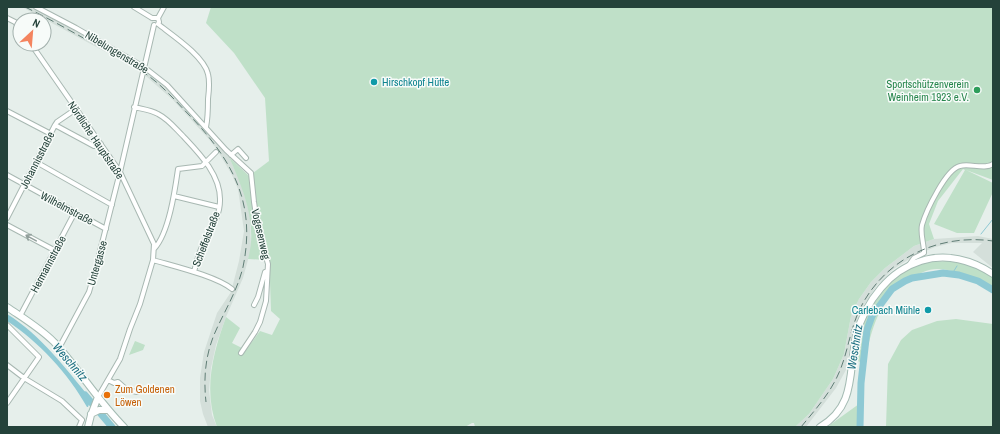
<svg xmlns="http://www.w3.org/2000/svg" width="1000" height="434" viewBox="0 0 1000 434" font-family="'Archivo Narrow',sans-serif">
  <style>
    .built { fill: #d4dfda }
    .green { fill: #bfe0c8 }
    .water { fill: #8ec9d4 }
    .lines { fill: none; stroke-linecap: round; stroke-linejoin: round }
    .stream { stroke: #8ec9d4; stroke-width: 1 }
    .river { stroke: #8ec9d4; stroke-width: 7 }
    .street-casing { stroke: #a8b8b2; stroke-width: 6 }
    .secondary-casing { stroke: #a4bbb3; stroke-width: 8 }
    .street { stroke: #fff; stroke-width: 4 }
    .secondary { stroke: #fff; stroke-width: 6 }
    .rail { stroke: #5f7d75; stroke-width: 1; stroke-dasharray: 8 4; stroke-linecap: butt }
    .oneway { stroke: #92a09c }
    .culture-dot { fill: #0f9aa8; stroke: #f7fbf9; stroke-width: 1.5 }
    .leisure-dot { fill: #2e9e5b; stroke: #f7fbf9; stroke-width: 1.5 }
    .food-dot { fill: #e8710a; stroke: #f7fbf9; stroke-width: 1.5 }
    .labels { text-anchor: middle; stroke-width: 3; stroke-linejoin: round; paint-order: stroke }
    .street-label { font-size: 11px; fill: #24423a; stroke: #f7fbf9 }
    .culture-label { font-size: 11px; fill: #0d838f; stroke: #f7fbf9; text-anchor: start }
    .leisure-label { font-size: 11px; fill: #27864d; stroke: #f7fbf9; text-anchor: end }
    .food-label { font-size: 11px; fill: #c56008; stroke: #f7fbf9; text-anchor: start }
    .water-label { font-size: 12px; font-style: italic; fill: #1c6f80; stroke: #f7fbf9 }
  </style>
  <rect width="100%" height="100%" fill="#e6efeb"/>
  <path class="built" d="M22,7h10l98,52 35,27 64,71 12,26 9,32 1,34 -8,29 -17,39 -10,28 -5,23 -2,22 3,25 5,12h-9l-5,-13 -3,-13v-23l4,-26 13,-39 14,-21 8,-31 5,-30 -6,-42 -6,-14 -16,-27 -9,-11 -34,-37 -26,-23 -19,-13z
    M978,236l15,3v29l-20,-16 9,-9h-30l-17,4 -21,9 -22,14 -14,14 -13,19 -7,13 -8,28 -3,24 -11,20 -30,39h-11l14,-13 24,-35 11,-25 7,-38 8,-17 12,-17 14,-14 29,-22 20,-7z"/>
  <path class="green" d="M211,7h782v173l-27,-10 27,13v9l-19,41h-17l-23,-9 31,-54 -2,-1 -25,32 -9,23 5,15 -20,7 -29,22 -14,14 -12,17 -8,17 -7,38 -11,25 -24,35 -14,13h-320l-1,-4h-2l-7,4h-248c-14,-37 -4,-74 9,-110l14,11 -8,15 14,7 14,-19 12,4 8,-16 -9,-8 -1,-29 -4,-22 -18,-1c10,-35 -5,-70 -19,-102l20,19 20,-15 -4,-63 -31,-45 -28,-30z
    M948,261c18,2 30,7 45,17v13c-17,-10 -35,-22 -56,-22 -9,0 -19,5 -26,9 -33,20 -39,51 -47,86l-8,-4c1,-8 2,-16 4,-24 7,-28 26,-56 52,-69 11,-6 25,-5 36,-6z
    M956,319l37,5v103h-107l2,-63 13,-24 11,-10 25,-9z
    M135,341l10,4 -2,5 -14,5z
    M859,404l2,23h-34z"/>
  <path class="water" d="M7,314c34,21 58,54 84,85l-3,8h-1c-19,-34 -48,-65 -80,-86z"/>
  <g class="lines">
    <path class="stream" d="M981,234l12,-15
      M952,274l5,-8"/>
    <path class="river" d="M85,395l27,32
      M860,427l1,-44 6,-53 5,-14 20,-27 13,-8 7,-3 31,-5 16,2 19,6 15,9"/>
    <g class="street-casing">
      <path id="street" d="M36,7l40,21 68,39 23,18 59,65 25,23 3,29 4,26 10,36 -2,37 -6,21 -5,10 -14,21
        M134,7l18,11
        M7,18l8,4 5,7
        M152,18h6l1,4 -1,2
        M158,18l6,-11
        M158,24c14,11 46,32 50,50 2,8 1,17 0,25 0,9 0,19 -2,28
        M31,44l89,128 34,72 -1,16 -13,44 -10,25 -10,30 -22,38
        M134,107c8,2 17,3 24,7 10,5 17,14 25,22 16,17 38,39 37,65 0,17 -12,32 -19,48 -3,7 -5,15 -7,23
        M7,111l44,23
        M55,125l39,21 7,-2
        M231,155l7,-6 8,9
        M36,162l76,43
        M7,175l99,54
        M174,196l45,11
        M7,218l48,-93 2,-3 19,-13
        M7,225l47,25
        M154,249c15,-16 21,-59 24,-80l24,-3 14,-14
        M153,260c20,6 63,16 79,29
        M909,265l5,-7 10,-5c0,-10 -4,-19 -2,-28 4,-14 24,-56 38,-59 10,-3 24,4 33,-2
        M254,305l4,-8 7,-25 2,-1
        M20,316l55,-104
        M7,325l32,32 -32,46
        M59,348l30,-56 6,-21 25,-99 34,-147
        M7,365l17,13 38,23 20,19
        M108,380l6,3 4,-1 9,8 10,2
        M79,427l3,-7"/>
    </g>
    <g class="secondary-casing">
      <path id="secondary" d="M7,307c16,11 33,21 47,35 25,27 44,59 70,85
        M91,414l8,-4h9
        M88,427l3,-12 7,-18
        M820,427c37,-22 28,-55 36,-91 5,-19 13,-34 25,-48 11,-13 24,-22 40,-27 25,-8 51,-1 72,13"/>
    </g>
    <use href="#street" class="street"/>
    <use href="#secondary" class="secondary"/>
    <path class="rail" d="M25,7c21,10 42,22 62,33 21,11 43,22 63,37 16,12 29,28 43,42 41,44 63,86 50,148 -5,21 -16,40 -25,59 -12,24 -15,49 -12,76
      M801,427c13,-16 27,-31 36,-50 10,-20 12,-43 21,-64 23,-52 78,-80 135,-72"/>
  </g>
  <defs><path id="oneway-shaft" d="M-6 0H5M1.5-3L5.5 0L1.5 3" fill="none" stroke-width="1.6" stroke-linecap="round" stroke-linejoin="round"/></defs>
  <use class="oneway" href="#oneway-shaft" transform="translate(31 238) rotate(-151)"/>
  <g class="culture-dot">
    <circle cx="374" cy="82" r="4"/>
    <circle cx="928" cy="310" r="4"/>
  </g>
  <circle class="leisure-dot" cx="977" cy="90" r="4"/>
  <circle class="food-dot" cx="107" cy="395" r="4"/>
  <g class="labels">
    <g class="street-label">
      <text transform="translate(117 52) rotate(31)" y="4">Nibelungenstraße</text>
      <text transform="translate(96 140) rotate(56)" y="4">Nördliche Hauptstraße</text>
      <text transform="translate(37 160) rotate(-63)" y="4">Johannisstraße</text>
      <text transform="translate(67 208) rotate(28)" y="4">Wilhelmstraße</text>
      <text transform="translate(261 234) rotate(77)" y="4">Vogesenweg</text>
      <text transform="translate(206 239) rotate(-69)" y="4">Scheffelstraße</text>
      <text transform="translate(97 263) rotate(-74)" y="4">Untergasse</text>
      <text transform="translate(48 264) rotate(-62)" y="4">Hermannstraße</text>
    </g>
    <g class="culture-label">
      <text x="382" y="86">Hirschkopf Hütte</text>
      <text x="920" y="314" text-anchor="end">Carlebach Mühle</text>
    </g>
    <g class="leisure-label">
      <text x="969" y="88">Sportschützenverein<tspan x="969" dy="13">Weinheim 1923 e.V.</tspan></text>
    </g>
    <g class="food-label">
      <text x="115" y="393">Zum Goldenen<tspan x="115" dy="13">Löwen</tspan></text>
    </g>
    <g class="water-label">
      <text transform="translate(855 347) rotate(-81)" y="4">Weschnitz</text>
      <text transform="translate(70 362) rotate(49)" y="4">Weschnitz</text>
    </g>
  </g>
  <rect width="1000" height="434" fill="none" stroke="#24423a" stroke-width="16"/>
  <g transform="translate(32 32) rotate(26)"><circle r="19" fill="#f7fbf9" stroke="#a3b1ad"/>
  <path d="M0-3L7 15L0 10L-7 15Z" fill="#f4845f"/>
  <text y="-6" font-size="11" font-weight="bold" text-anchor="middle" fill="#24423a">N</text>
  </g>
</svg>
